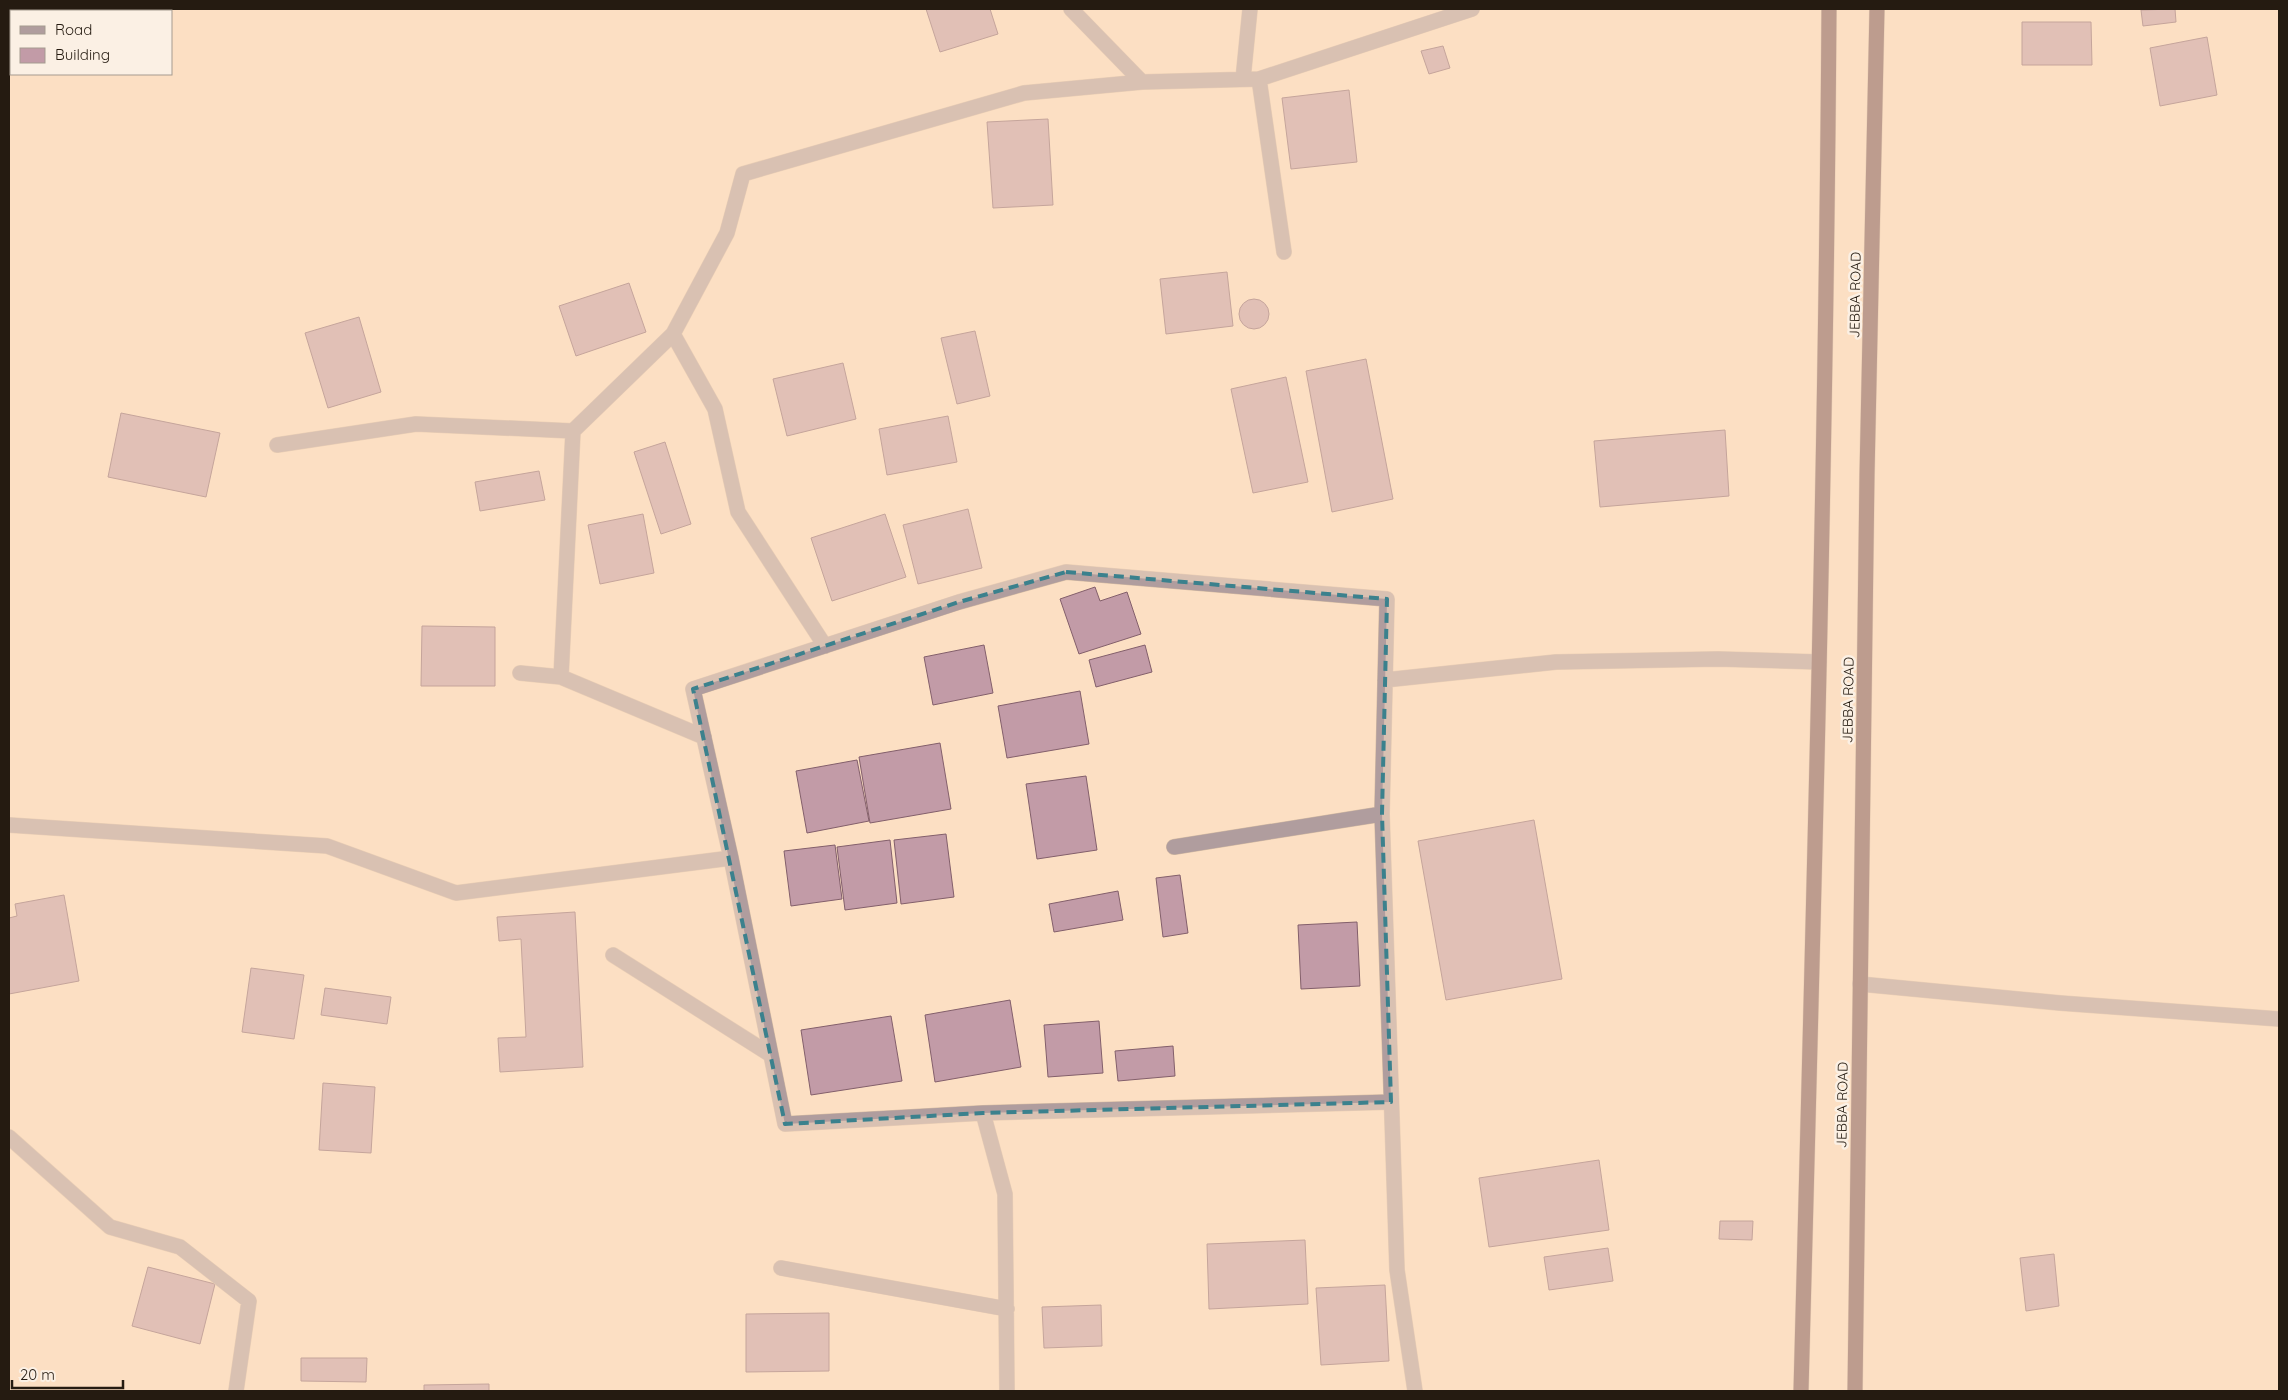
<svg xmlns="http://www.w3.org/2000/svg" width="2288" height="1400" viewBox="0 0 2288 1400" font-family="Quicksand,sans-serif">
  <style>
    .building { fill: #c29ba7; stroke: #835f6b }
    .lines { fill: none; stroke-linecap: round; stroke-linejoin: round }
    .minor-casing { stroke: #d5bca3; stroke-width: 16 }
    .highway-casing { stroke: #d5bca3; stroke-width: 16 }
    .minor { stroke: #b09d9e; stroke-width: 15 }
    .highway { stroke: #714d4f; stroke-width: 15 }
    .marked { fill: none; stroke: #3b818d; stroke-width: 4; stroke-dasharray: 10 6; stroke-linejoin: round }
    .labels { text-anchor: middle; stroke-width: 5; stroke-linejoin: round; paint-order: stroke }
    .street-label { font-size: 14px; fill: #251b11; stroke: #fbf0e4 }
  </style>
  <rect width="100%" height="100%" fill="#fcdfc3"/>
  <path class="building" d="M926,9h64l8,25 -58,18z
    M2175,9l1,13 -33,4 -2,-16z
    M2022,22h69l1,43h-70z
    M2207,37l10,58 -57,11 -10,-58z
    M1443,46l7,22 -21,6 -8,-23z
    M1349,90l8,72 -66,7 -9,-71z
    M1048,119l5,86 -60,3 -6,-86z
    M1227,272l6,54 -67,8 -6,-55z
    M629,283l17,49 -70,24 -17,-50z
    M1239 314a15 15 0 1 1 30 0a15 15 0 1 1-30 0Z
    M359,317l22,75 -53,16 -23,-75z
    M975,331l15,65 -33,8 -16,-66z
    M1366,359l27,140 -61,13 -26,-141z
    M843,363l13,56 -69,17 -14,-57z
    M1286,377l22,105 -55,11 -22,-104z
    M121,413l99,20 -14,64 -98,-20z
    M948,416l9,46 -70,13 -8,-46z
    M1725,430l4,66 -129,11 -6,-66z
    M665,442l26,82 -30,10 -27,-82z
    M539,471l6,29 -65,11 -5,-29z
    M968,509l14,59 -64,16 -15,-59z
    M643,514l11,59 -54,11 -12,-59z
    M885,514l21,63 -74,24 -21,-63z
    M1095,587l5,14 27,-9 14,42 -62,20 -19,-55z
    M422,626l73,1v59h-74z
    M984,645l9,48 -60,12 -9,-48z
    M1145,645l7,27 -56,15 -7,-27z
    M1080,691l9,53 -82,14 -9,-52z
    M940,743l11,66 -81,14 -11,-66z
    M857,760l12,61 -62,12 -11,-62z
    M1086,776l11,74 -60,9 -11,-75z
    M1534,820l28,159 -116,21 -28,-159z
    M946,834l8,63 -53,7 -7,-64z
    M890,840l7,63 -52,7 -8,-63z
    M835,845l7,54 -51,7 -7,-55z
    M1180,875l8,58 -25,4 -7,-59z
    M1118,891l5,29 -69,12 -5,-28z
    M64,895l15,86 -70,13v-76l8,-2 -2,-12z
    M575,912l8,155 -83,5 -2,-34 28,-1 -5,-98 -22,2 -2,-24z
    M1357,922l3,64 -59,3 -3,-64z
    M251,968l53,7 -10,64 -52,-7z
    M325,988l66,9 -4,27 -66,-9z
    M1010,1000l11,67 -86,15 -10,-67z
    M891,1016l11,65 -91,14 -10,-65z
    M1099,1021l4,52 -55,4 -4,-52z
    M1173,1046l2,30 -57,5 -3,-30z
    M323,1083l52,4 -4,66 -52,-3z
    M1599,1160l10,70 -120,17 -10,-69z
    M1720,1221h33l-1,19 -33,-1z
    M1305,1240l3,64 -99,5 -2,-65z
    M1608,1248l5,33 -64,9 -5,-33z
    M2054,1254l5,52 -33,5 -6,-53z
    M148,1267l67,17 -15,60 -68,-18z
    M1385,1285l4,76 -68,4 -5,-77z
    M1101,1305l1,41 -58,2 -2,-41z
    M829,1313v58l-83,1v-58z
    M301,1358h66l-1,24 -65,-1z
    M489,1384v7h-65v-6z"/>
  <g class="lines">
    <g class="minor-casing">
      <path id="minor" d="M1071,9l71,73
        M1243,79l7,-70
        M1259,79l25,173
        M673,334l42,75 23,103 87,134
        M573,431l-12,246 143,60
        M277,445l139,-21 157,7 100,-97 54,-101 16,-59 281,-81 118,-11 117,-3 213,-70
        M520,673l41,4
        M1385,680l171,-18 162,-3 101,3
        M1382,814l15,456 18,121
        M9,825l318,21 129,47 275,-35 -38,-169 266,-87 107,-30 321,27 -5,215 -208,33
        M731,858l54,266 198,-11 22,81 2,197
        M613,955l158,100
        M1860,984l200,19 219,16
        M983,1113l408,-11
        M9,1137l101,90 70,20 69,54 -13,90
        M781,1268l226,41"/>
    </g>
    <g class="highway-casing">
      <path id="highway" d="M1801,1391c12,-461 25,-921 28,-1382
        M1855,1391l12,-916 10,-466"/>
    </g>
    <use href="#minor" class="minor"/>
    <use href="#highway" class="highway"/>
  </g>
  <path d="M0 0H2288V1400H0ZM1066,572l321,27 -5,215 9,288 -408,11 -198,11 -92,-435 266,-87z" fill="#fcdfc3" fill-opacity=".55" fill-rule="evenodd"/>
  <path class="marked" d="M1066,572l321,27 -5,215 9,288 -408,11 -198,11 -92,-435 266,-87z"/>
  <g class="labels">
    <g class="street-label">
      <text transform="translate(1855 295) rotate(-89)" y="5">JEBBA ROAD</text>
      <text transform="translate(1848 700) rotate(-89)" y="5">JEBBA ROAD</text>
      <text transform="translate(1842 1105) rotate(-89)" y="5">JEBBA ROAD</text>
    </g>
  </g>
  <rect width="2288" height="1400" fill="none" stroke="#251b11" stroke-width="20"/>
  <rect x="10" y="10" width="162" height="65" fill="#fbf0e4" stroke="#a59b90"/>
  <rect x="20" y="26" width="25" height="8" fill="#b09d9e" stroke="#a59b90"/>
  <text x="55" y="35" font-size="15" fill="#251b11">Road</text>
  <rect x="20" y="48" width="25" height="15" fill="#c29ba7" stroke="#a59b90"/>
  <text x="55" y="60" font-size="15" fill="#251b11">Building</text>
  <path d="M12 1380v8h111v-8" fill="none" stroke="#251b11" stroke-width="2.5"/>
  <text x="20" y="1380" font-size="15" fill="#251b11" stroke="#fbf0e4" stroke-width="4" paint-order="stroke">20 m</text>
</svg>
